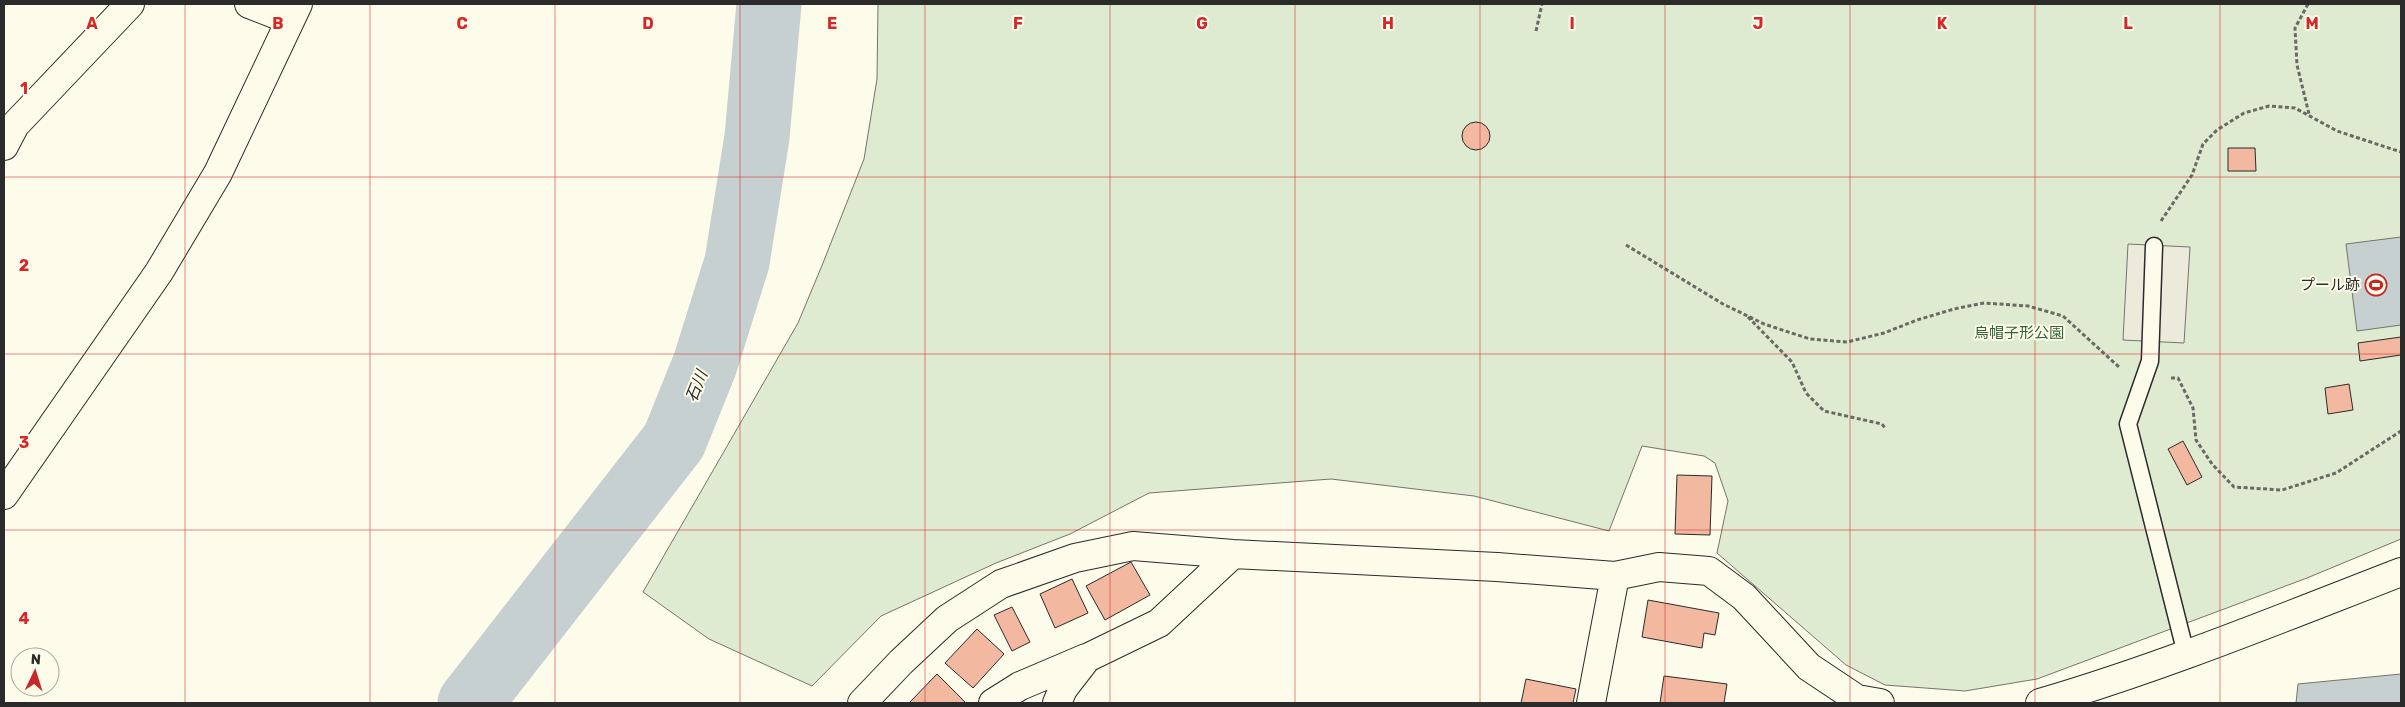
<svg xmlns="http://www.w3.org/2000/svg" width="2405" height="707" viewBox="0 0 2405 707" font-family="Rubik,'Noto Sans JP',sans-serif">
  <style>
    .green { fill: #deebd1; stroke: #74746e }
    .parking { fill: #eceadb; stroke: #74746e }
    .water { fill: #c7d0d0; stroke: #74746e }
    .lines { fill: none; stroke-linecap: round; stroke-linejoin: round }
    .river { stroke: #c7d0d0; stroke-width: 65 }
    .building { fill: #f2b8a0; stroke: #2b2b2b }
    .lane-casing { stroke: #2b2b2b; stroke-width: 19 }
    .street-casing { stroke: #2b2b2b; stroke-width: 30 }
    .path { stroke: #6a6964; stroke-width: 3; stroke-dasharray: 4 2.5; stroke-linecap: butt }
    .lane { stroke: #fdfbea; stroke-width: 16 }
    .street { stroke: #fdfbea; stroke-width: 28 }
    .grid { fill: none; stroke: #d62828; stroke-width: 1; stroke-opacity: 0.55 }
    .labels { text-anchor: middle; stroke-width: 4; stroke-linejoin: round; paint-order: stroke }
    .poi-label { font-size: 15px; fill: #2b2b2b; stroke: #fdfbea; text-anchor: end }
    .park-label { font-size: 15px; fill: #34623c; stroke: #fdfbea }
    .water-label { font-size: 16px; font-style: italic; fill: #2b2b2b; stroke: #fdfbea }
    .grid-label { font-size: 16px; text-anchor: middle; font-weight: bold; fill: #d62828; stroke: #fdfbea; stroke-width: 4; stroke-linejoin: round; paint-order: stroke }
  </style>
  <rect width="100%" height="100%" fill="#fdfbea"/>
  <path class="green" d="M878,4h1523v535l-94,39 -270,101 -72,12 -80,-6 -39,-20 -129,-112 11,-52 -13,-38 -11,-7 -62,-10 -33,85 -135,-35 -143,-17 -182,14 -79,41 -74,29 -115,53 -69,70 -103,-47 -66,-47 155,-269 25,-60 41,-104 13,-80z"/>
  <path class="parking" d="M2128,244l62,3 -6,96 -61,-3z"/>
  <path class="water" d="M2401,237v88l-44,6 -11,-87z
    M2401,674v29h-105l2,-19z"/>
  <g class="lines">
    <path class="river" d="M470,703l204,-262 31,-77 32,-102 20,-125 12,-133"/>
  </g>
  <path class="building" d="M1462 136a14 14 0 1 1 28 0a14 14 0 1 1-28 0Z
    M2228,148h27l1,23h-28z
    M2401,337v18l-41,6 -2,-18z
    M2349,384l4,26 -25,4 -3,-26z
    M2183,441l19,36 -15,8 -19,-36z
    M1677,475l35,1 -2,59 -35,-1z
    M1131,562l19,33 -45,25 -19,-34z
    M1072,579l16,34 -33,15 -15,-34z
    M1648,600l71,13 -4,22 -11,-2 -2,15 -60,-11z
    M1012,607l18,35 -18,9 -18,-36z
    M977,629l27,25 -31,34 -28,-25z
    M937,674l29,29h-57z
    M1664,676l63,8 -3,19h-64z
    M1526,679l50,10 -3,14h-52z"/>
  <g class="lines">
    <g class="lane-casing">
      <path id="lane" d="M2154,246l-4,115 -22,63 58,230"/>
    </g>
    <g class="street-casing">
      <path id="street" d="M249,4l41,16
        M4,146l11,-21 115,-121
        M4,495l155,-223 59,-99 80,-169
        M862,703l39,-41 46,-43 54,-35 74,-26 58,-12 100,8 264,13 118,9 44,-9 50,4 35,26 65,70 48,32 23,4
        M993,703l27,-17 66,-28
        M1057,703l6,-14 24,-31 72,-35 74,-69
        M1591,703l24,-127
        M2040,703c123,-36 242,-85 361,-131"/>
    </g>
    <path class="path" d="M2308,4l-13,24 2,37 12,49
      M1536,31l6,-27
      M2161,221l31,-46 11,-31 14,-14 27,-17 25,-7 26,2 42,23 64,21
      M1626,245l97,59 41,20 46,15 37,3 37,-9 33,-13 37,-11 30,-6 44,3 35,10 56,51
      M1748,317l44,45 14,31 18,18 58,13 3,4
      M2171,378h7l15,30 3,32 16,24 22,23 48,3 54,-17 65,-42"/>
    <use href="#lane" class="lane"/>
    <use href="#street" class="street"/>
  </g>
  <path class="grid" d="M185,4v699M370,4v699M555,4v699M740,4v699M925,4v699M1110,4v699M1295,4v699M1480,4v699M1665,4v699M1850,4v699M2035,4v699M2220,4v699M4,177h2397M4,354h2397M4,530h2397"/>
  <defs>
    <g id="stadium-ring" transform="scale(1.125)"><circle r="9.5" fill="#fdfbea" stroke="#c62828" stroke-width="1.5"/><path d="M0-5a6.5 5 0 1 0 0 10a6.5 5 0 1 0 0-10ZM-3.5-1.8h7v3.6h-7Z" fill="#c62828"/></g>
  </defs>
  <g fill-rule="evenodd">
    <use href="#stadium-ring" x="2376" y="285"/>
  </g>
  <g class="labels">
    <g class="poi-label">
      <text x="2360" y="290">プール跡</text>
    </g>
    <g class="park-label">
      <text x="2019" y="338">烏帽子形公園</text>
    </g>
    <g class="water-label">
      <text transform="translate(696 386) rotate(-68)" y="6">石川</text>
    </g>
  </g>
  <g class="grid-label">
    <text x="92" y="29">A</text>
    <text x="278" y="29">B</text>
    <text x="462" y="29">C</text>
    <text x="648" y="29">D</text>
    <text x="832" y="29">E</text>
    <text x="1018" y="29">F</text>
    <text x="1202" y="29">G</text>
    <text x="1388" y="29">H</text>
    <text x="1572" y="29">I</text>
    <text x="1758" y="29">J</text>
    <text x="1942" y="29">K</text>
    <text x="2128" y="29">L</text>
    <text x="2312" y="29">M</text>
    <text x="24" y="94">1</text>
    <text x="24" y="271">2</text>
    <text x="24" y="448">3</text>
    <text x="24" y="624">4</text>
  </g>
  <rect width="2405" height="707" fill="none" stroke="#2b2b2b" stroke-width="10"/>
  <g transform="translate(35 672) rotate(4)"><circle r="24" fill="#fdfbea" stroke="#a9a89e"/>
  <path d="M0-4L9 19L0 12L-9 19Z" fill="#c62828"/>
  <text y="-8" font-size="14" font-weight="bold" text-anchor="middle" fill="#2b2b2b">N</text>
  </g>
</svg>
